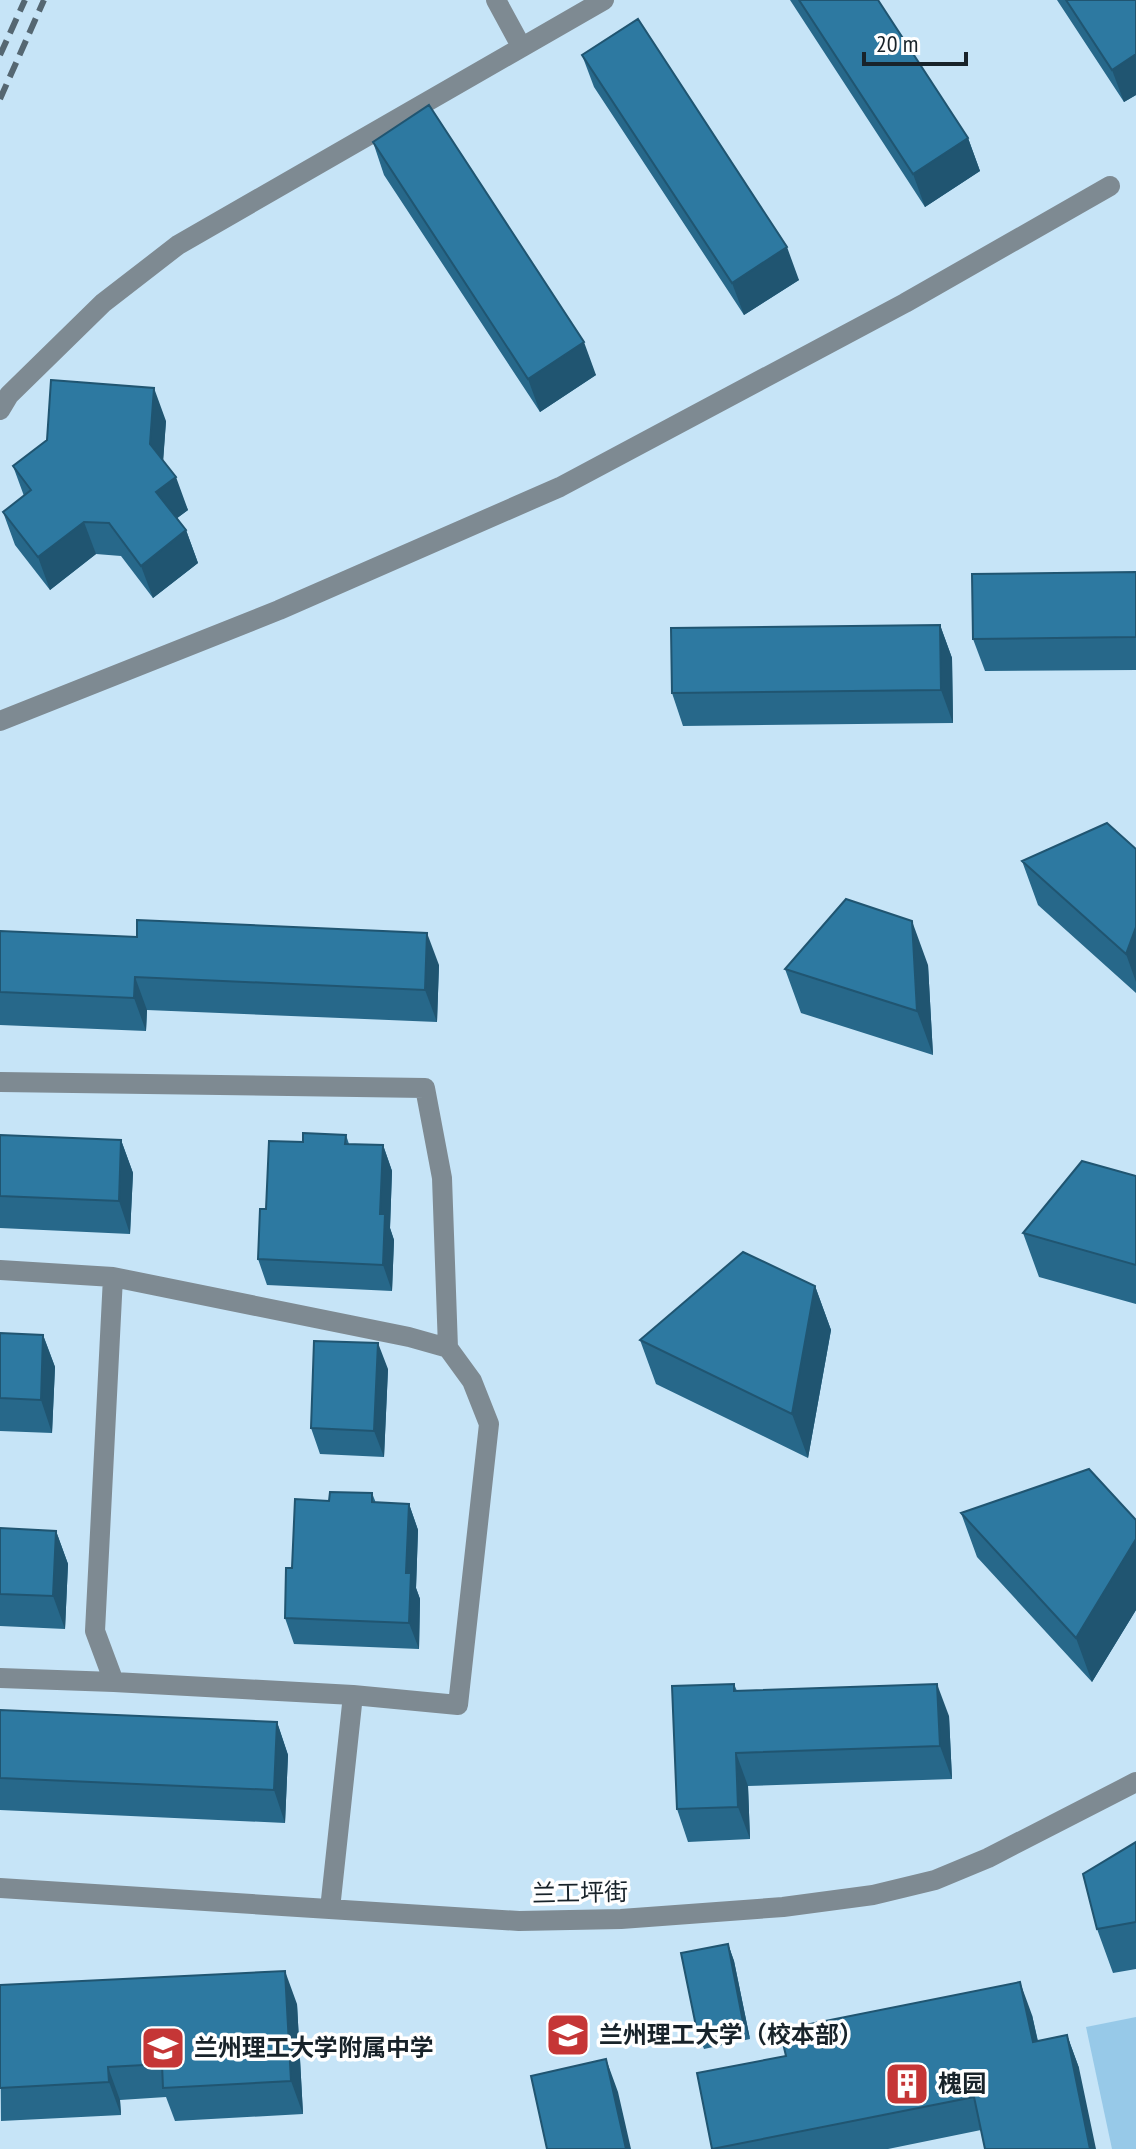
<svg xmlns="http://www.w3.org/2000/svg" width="1136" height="2149" viewBox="0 0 1136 2149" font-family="'PT Sans Narrow','Noto Sans SC',sans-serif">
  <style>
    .green { fill: #97c9e8 }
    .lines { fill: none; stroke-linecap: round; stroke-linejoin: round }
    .minor { stroke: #7e8a92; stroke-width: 20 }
    .rail { stroke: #556772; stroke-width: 6; stroke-dasharray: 16 8; stroke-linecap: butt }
    .wall { fill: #27688a }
    .shaded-wall { fill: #205571 }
    .building { fill: #2d79a1; stroke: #205571; stroke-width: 2 }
    .labels { text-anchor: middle; stroke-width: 7; stroke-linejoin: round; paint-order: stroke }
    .street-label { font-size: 24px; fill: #18232a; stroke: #fff }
    .poi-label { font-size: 24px; font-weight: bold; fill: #18232a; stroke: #fff; text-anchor: start }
  </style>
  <rect width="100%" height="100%" fill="#c6e4f7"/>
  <path class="green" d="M1136,2017v132h-24l-26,-122z"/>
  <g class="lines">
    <path class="minor" d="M496,0l25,46
      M0,410l9,-15 94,-92 75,-58 426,-245
      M0,721l279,-111 281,-123 345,-184 205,-117
      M0,1082l425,6 17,90 6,170
      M0,1270l113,7 296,60 39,11 24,33 17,43 -31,281 -105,-10
      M113,1277l-18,354 19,51 239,13 -23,214
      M0,1678l114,4
      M0,1888l519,33 102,-2 162,-12 90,-12 62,-15 53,-22 148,-76"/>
    <path class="rail" d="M0,55l25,-55
      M0,99l44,-99"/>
  </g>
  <path class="wall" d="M790,0h88l90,138 12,33 -55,36z
    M1057,0h79v95l-12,7z
    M582,55l217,225 -55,35 -150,-228z
    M373,142l223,233 -56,37 -156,-237z
    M166,421l-3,39 25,50 -11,8 9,12 12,33 -45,35 -32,-42 -25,-2 -46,36 -35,-45 -12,-33 21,-16 -11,-30z
    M1136,572v98l-151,1 -12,-32z
    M940,625l12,33 1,65 -270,3 -11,-33z
    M1136,849v144l-98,-88 -16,-44z
    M0,931l439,34 -2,57 -290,-12 -1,21 -146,-6z
    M928,965l5,90 -132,-42 -16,-44z
    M0,1135l121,5 12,33 -3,61 -130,-6z
    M346,1135l3,9 34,1 9,26 -2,57 4,12 -2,51 -125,-6 -9,-26 45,-117z
    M1136,1176v128l-97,-27 -16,-44z
    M815,1286l16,44 -23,128 -152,-74 -16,-44z
    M0,1333l43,2 12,32 -3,66 -52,-2z
    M388,1369l-4,88 -64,-3 -9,-26z
    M372,1493l4,10 33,1 9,26 -2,58 4,11 -1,50 -125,-5 -9,-26 44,-117z
    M961,1513l175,7v90l-44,72 -115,-125z
    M0,1528l56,3 12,33 -3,65 -65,-3z
    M734,1684l3,7 212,25 3,63 -204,7 2,53 -62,3 -11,-33z
    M0,1710l277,12 11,33 -3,68 -285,-13z
    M1136,1842v127l-23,4 -16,-44z
    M728,1944l6,17 16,78 -46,10 -7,-18z
    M0,1985l297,19 6,110 -128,7 -9,-24 -46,3 1,15 -120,6z
    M1032,2015l6,26 29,-6 12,33 -98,62 -93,19h-176z"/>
  <path class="shaded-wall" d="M1136,54v41l-12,7 -12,-32z
    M968,138l12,33 -55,36 -12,-33z
    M787,247l12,33 -55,35 -12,-32z
    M584,342l12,33 -56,37 -12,-33z
    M154,388l12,33 -4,56 -12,-33z
    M176,477l12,33 -20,15 -12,-33z
    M84,522l12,32 -46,36 -12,-33z
    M186,530l12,33 -45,35 -12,-32z
    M940,625l12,33 1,65 -12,-33z
    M912,921l16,44 5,90 -16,-44z
    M1136,927v55l-10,-28z
    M427,933l12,32 -2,57 -12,-32z
    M135,977l12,33 -1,21 -12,-33z
    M121,1140l12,33 -3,61 -11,-33z
    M383,1145l9,26 -2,57 4,12 -2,51 -9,-26 -3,-51z
    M815,1286l16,44 -23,128 -16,-44z
    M43,1335l12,32 -3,66 -11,-33z
    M378,1343l10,26 -4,88 -10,-26z
    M409,1504l9,26 -2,58 4,11 -1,50 -10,-26 -3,-50z
    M56,1531l12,33 -3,65 -12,-33z
    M1136,1539v71l-44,72 -16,-44z
    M937,1684l12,32 3,63 -12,-33z
    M277,1722l11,33 -3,68 -11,-33z
    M736,1753l12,33 2,53 -12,-32z
    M728,1944l6,17 16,78 -7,-17z
    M285,1971l12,33 6,110 -12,-33z
    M1020,1982l12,33 13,60 -12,-33z
    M1067,2035l12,33 17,81h-6z
    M606,2059l12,33 13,57h-5z
    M108,2067l12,33 1,15 -12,-33z"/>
  <path class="building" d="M799,0h79l90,138 -55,36z
    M1066,0h70v54l-24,16z
    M638,19l149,228 -55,36 -150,-228z
    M429,105l155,237 -56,37 -155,-237z
    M51,380l103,8 -4,56 26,33 -20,15 30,38 -45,36 -32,-43 -25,-1 -46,35 -35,-45 28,-22 -18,-24 34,-26z
    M1136,572v65l-163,2 -1,-65z
    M940,625l1,65 -269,3 -1,-65z
    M1107,823l29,26v78l-10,27 -104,-93z
    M846,899l66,22 5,90 -132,-42z
    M137,920l290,13 -2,57 -290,-13 -1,21 -134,-6v-61l137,6z
    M303,1133l43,2 -1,9 38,1 -3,69h5l-2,51 -125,-6 2,-50h6l3,-68 34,1z
    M0,1135l121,5 -2,61 -119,-5z
    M1082,1161l54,15v89l-113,-32z
    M743,1252l72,34 -23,128 -152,-74z
    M0,1333l43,2 -2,65 -41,-2z
    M314,1341l64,2 -4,88 -63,-3z
    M1089,1469l47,51v19l-60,99 -115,-125z
    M330,1492l42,1v9l37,2 -3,69h5l-2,50 -124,-5 1,-50h6l3,-69 34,2z
    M0,1528l56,3 -3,65 -53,-2z
    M734,1684v7l203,-7 3,62 -204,7 2,54 -61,2 -5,-123z
    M0,1710l277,12 -3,68 -274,-12z
    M1136,1842v80l-39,7 -14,-55z
    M728,1944l15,78 -46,9 -16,-78z
    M285,1971l6,110 -128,7 -1,-24 -54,3 1,15 -109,6v-103z
    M1020,1982l13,60 34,-7 23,114h-105l-11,-52 -262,52 -15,-76 89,-17 -6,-26z
    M606,2059l20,90h-79l-16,-73z"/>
  <defs>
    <g id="university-square" transform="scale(2.3)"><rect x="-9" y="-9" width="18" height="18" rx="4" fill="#c53636" stroke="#fff"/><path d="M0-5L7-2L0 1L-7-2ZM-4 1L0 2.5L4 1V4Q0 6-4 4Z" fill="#fff"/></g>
    <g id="school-square" transform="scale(2.3)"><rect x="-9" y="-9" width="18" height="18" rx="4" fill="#c53636" stroke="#fff"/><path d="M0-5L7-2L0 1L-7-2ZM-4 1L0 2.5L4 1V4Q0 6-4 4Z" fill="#fff"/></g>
    <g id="building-square" transform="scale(2.3)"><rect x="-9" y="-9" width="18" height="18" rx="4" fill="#c53636" stroke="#fff"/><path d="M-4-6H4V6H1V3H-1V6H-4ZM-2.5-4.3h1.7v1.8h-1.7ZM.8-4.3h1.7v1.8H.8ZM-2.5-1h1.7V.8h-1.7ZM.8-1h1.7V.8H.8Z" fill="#fff"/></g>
  </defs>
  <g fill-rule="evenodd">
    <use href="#university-square" x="568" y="2035"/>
    <use href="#school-square" x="163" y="2048"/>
    <use href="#building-square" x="907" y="2084"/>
  </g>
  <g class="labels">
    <g class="street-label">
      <text transform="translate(580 1893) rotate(-1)" y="8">兰工坪街</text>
    </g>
    <g class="poi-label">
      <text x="599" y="2043">兰州理工大学（校本部）</text>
      <text x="194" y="2056">兰州理工大学附属中学</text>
      <text x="938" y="2092">槐园</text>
    </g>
  </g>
  <path d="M864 52v12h102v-12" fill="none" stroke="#18232a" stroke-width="4"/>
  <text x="876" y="52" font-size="24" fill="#18232a" stroke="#ffffff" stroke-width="6" paint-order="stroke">20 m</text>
</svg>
